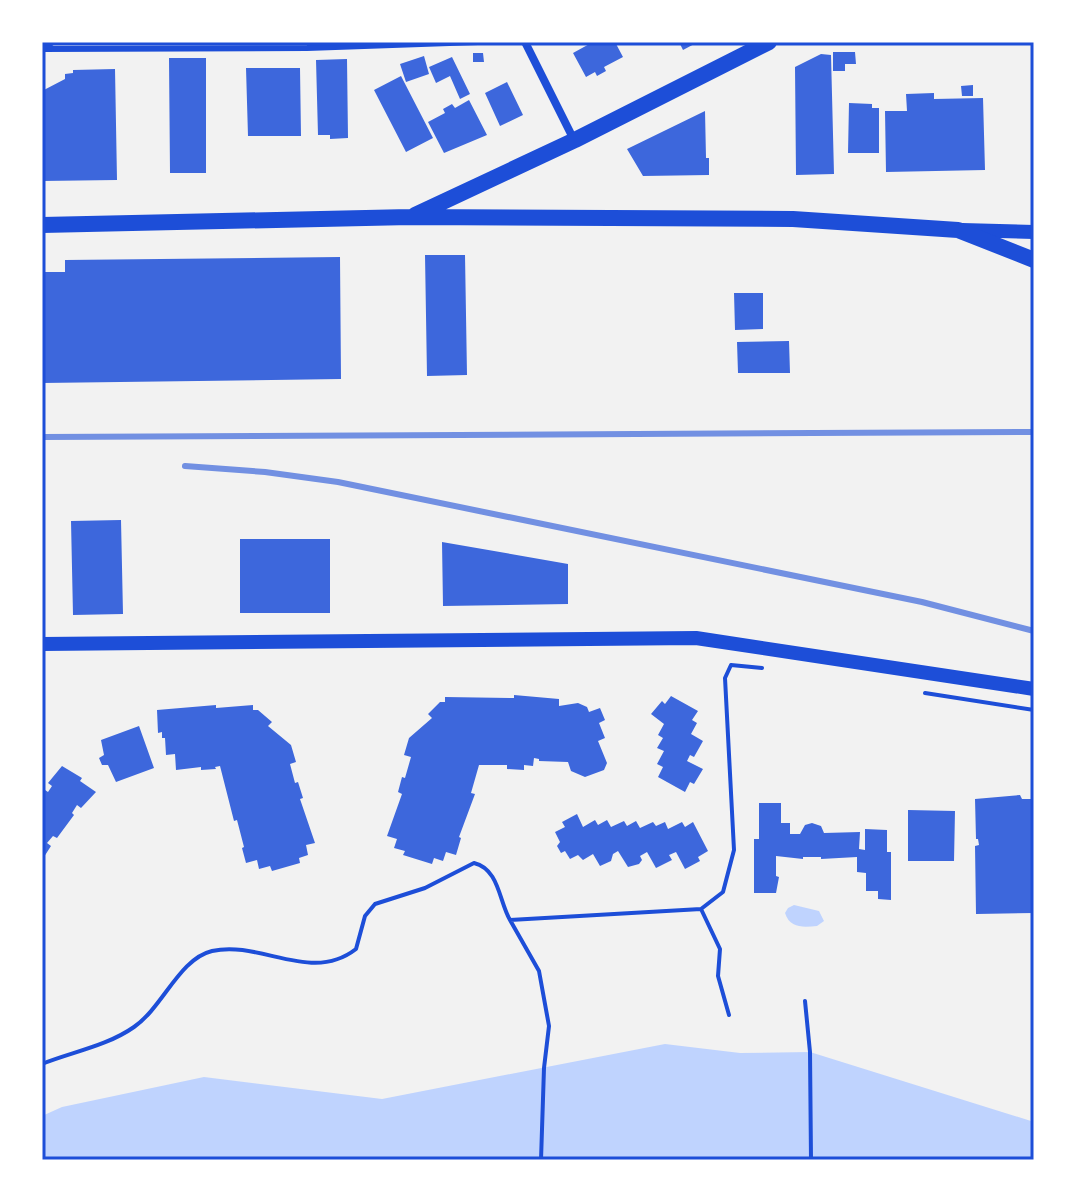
<svg xmlns="http://www.w3.org/2000/svg" width="1076" height="1202" viewBox="0 0 1076 1202" font-family="Arial,sans-serif">
  <style>
    .water { fill: #bfd3fe }
    .building { fill: #3d67dc }
    .lines { fill: none; stroke-linecap: round; stroke-linejoin: round }
    .path { stroke: #1d4ed8; stroke-width: 4 }
    .service { stroke: #1d4ed8; stroke-width: 6 }
    .minor { stroke: #1d4ed8; stroke-width: 8 }
    .tertiary { stroke: #1d4ed8; stroke-width: 14 }
    .secondary { stroke: #1d4ed8; stroke-width: 16 }
    .rail { stroke: #7290e2; stroke-width: 6 }
    .neatline { fill: none; stroke: #1d4ed8; stroke-width: 3 }
  </style>
  <rect width="100%" height="100%" fill="#f2f2f2"/>
  <path class="water" d="M794,905l25,6 5,10 -7,5c-13,1 -27,3 -32,-13l3,-5z
    M665,1044l75,9 70,-1 221,69 3,3v36h-992v-44l20,-9 142,-30 178,22z"/>
  <path class="building" d="M593,42h22l8,15 -19,10 2,4 -9,5 -2,-4 -9,5 -13,-24z
    M679,42h19l-15,8z
    M833,52h22l1,12h-11v7h-12z
    M473,53h10l1,9h-11z
    M821,54l10,1 3,119 -38,1 -1,-108z
    M424,56l5,18 -23,8 -6,-18z
    M452,57l18,37 -10,5 -10,-23 -14,7 -7,-16z
    M169,58h37v115h-36z
    M347,59l1,79 -18,1v-4h-12l-2,-75z
    M246,68h54l1,68h-53z
    M115,69l2,111 -75,1v-90l23,-12v-5l8,-1v-3z
    M401,76l32,62 -27,14 -32,-62z
    M507,82l16,33 -23,11 -15,-33z
    M973,85v11h-11l-1,-10z
    M934,93v6l49,-1 2,72 -99,2 -1,-61h22l-1,-17z
    M469,100l18,35 -43,18 -16,-31 17,-9 -2,-4 9,-5 3,4z
    M849,103l23,1v4h7v45h-31z
    M705,111l1,47h3v17l-66,1 -16,-27z
    M425,255h40l2,120 -40,1z
    M340,257l1,122 -299,4v-111h23v-12z
    M734,293h29v36l-28,1z
    M789,341l1,32h-52l-1,-31z
    M121,520l2,94 -50,1 -2,-94z
    M240,539h90v74h-90z
    M442,542l126,22v40l-125,2z
    M514,695l45,4v7l19,-3 9,4 2,5 11,-4 5,12 -6,3 6,15 -7,3 9,22 -3,7 -19,7 -14,-6 -3,-9 -29,-1v-2l-5,-1 -1,8 -9,-1v5l-17,-1v-4h-28l-8,28 4,1 -16,43 2,1 -5,17 -10,-3 -3,9 -9,-3 -2,6 -29,-9 2,-4 -11,-3 3,-9 -10,-3 15,-42 -4,-2 4,-15 3,1 6,-21 -7,-2 5,-17 23,-20 -4,-4 12,-12h5v-5l69,1z
    M671,696l27,15 -6,9 5,3 -6,11 12,7 -9,16 -4,-2 -3,6 16,8 -9,15 -4,-2 -5,10 -27,-15 5,-10 -6,-3 7,-13 -7,-3 6,-10 -5,-3 6,-11 -13,-10 11,-13 3,3z
    M216,705v3l37,-3v5h5l14,12 -4,4 23,19 5,17 -6,2 5,19 3,-1 5,16 -3,1 15,44 -9,2 2,10 -9,3 1,5 -28,8 -2,-5 -11,3 -2,-9 -11,3 -4,-15 2,-1 -7,-27 -3,1 -14,-55 -5,1 1,2 -15,1v-3l-25,3 -1,-16 -9,1 -1,-17h-3v-6l-4,1 -1,-23z
    M139,726l15,42 -38,14 -8,-17h-6l-3,-7 5,-3 -3,-15z
    M62,766l20,12 -2,3 16,11 -15,16 -4,-3 -5,8 2,2 -17,23 -4,-2 -6,7 4,3 -9,14v-72l6,4 4,-6 -4,-3z
    M1020,795l2,4h12v114l-58,1 -1,-68 4,-1 -1,-6h-2l-1,-40z
    M759,803h22v20h9v11h10l5,-9 7,-2 9,3 3,7 36,-1 -1,17 6,1v-21l22,1v22h4v48l-13,-1v-8h-12v-18l-9,-1v-15l-36,2v-2h-18v2l-27,-3v20l3,1 -3,16h-22v-54h5z
    M908,810l47,1 -1,50h-46z
    M577,814l6,13 12,-7 3,5 9,-5 4,7 13,-6 3,5 9,-5 4,7 13,-6 3,4 9,-4 3,7 14,-7 3,5 8,-5 15,29 -10,6 2,4 -15,8 -9,-17 -7,3 3,5 -16,8 -9,-16 -7,4 2,4 -3,4 -11,3 -10,-16 -5,3 -2,7 -11,5 -7,-12 -10,6 -5,-5 -8,4 -5,-8 -4,2 -4,-7 3,-4 -5,-10 10,-5 -3,-5z"/>
  <g class="lines">
    <path class="path" d="M925,693l109,17
      M701,909l19,40 -2,27 11,39
      M510,920l29,51 10,55 -5,42 -3,92
      M805,1001l5,51 1,108
      M42,1064c30,-12 65,-18 92,-37 29,-20 45,-68 78,-76 49,-11 99,33 144,-2l9,-33 10,-12 50,-16 49,-25c25,6 25,38 36,57l191,-11 22,-17 11,-42 -9,-172 6,-13 31,3"/>
    <path class="service" d="M888,42h54
      M42,49l265,-1 171,-6"/>
    <path class="minor" d="M525,42l49,98
      M42,46l9,-4"/>
    <path class="tertiary" d="M962,230l72,2
      M42,644l654,-6 338,51"/>
    <path class="secondary" d="M415,215l160,-75 194,-98
      M42,225l368,-8 383,2 165,11 76,30"/>
    <path class="rail" d="M42,437l992,-5
      M185,466l80,6 73,10 584,120 112,29"/>
  </g>
  <rect width="1076" height="1202" fill="none" stroke="#ffffff" stroke-width="88"/>
  <rect x="44" y="44" width="988" height="1114" class="neatline"/>
</svg>
